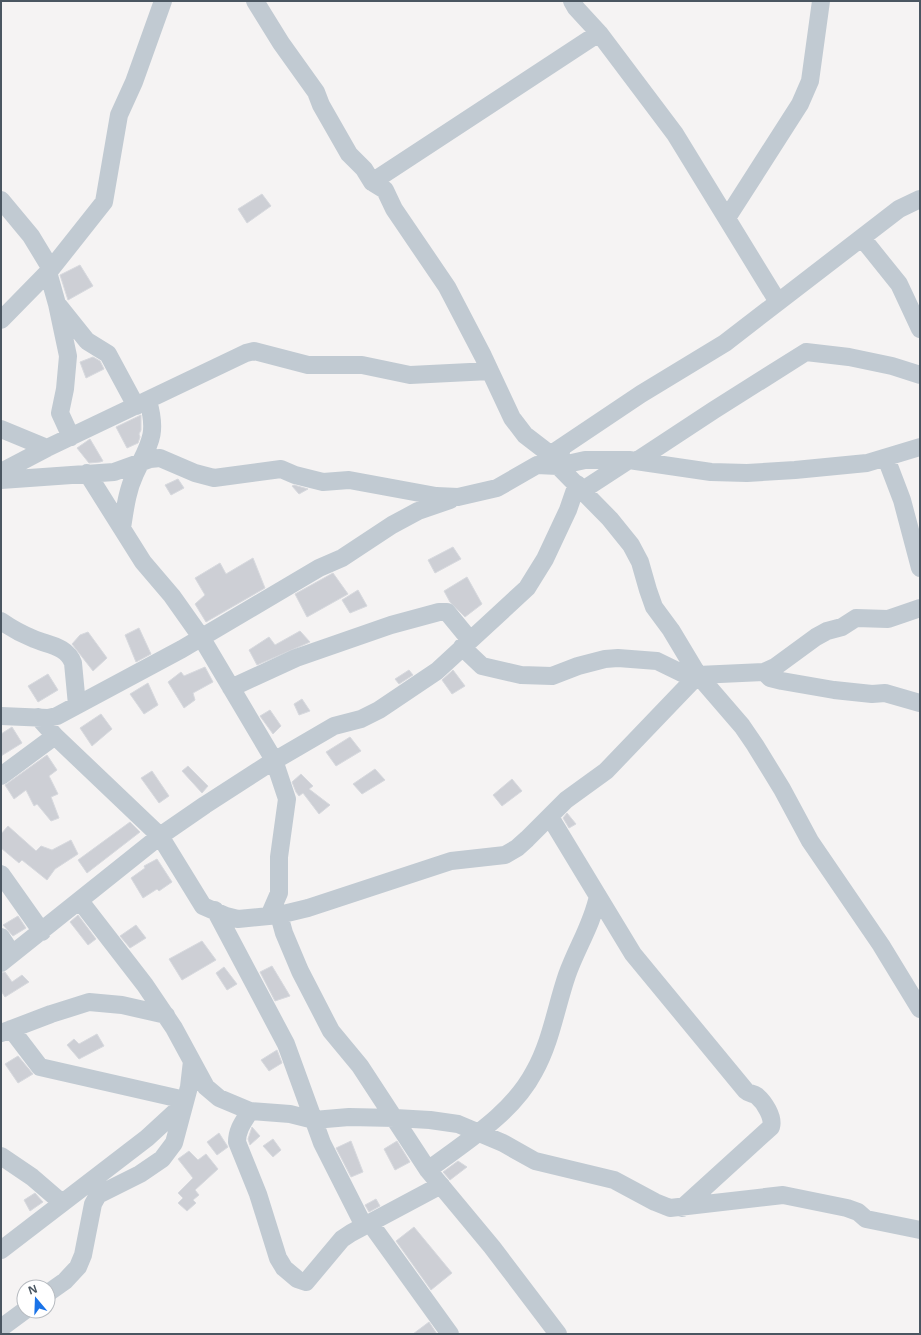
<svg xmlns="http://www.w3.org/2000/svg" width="921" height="1335" viewBox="0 0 921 1335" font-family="'Noto Sans',sans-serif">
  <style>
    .building { fill: #cdcfd5; stroke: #d7d9de }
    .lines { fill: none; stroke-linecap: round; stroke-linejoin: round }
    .minor { stroke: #c1cad2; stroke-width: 18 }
  </style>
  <rect width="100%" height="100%" fill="#f5f3f3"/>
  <path class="building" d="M262,194l9,12 -24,17 -9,-14z
    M80,265l13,21 -25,14 -8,-25z
    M93,357l7,4 4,8 -18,9 -6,-16z
    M141,415v15l-2,4 1,3 -2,6 -11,5 -11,-21z
    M90,439l13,22 -3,1 -11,1 -12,-15z
    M178,479l6,9 -13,7 -6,-10z
    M294,485l14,4 -9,5 -7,-8z
    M453,547l8,12 -26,14 -7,-13z
    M253,558l12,30 -59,34 -11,-18 10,-9 -10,-17 25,-15 6,11z
    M333,573l15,21 -41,23 -12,-23z
    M467,577l15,27 -17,13 -15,-15 -6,-11z
    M358,590l9,16 -17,7 -8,-13z
    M139,628l12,26 -15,8 -11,-27z
    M300,631l10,11 -53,23 -8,-15 20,-13 6,8z
    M88,632l19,26 -14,13 -21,-27 8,-9z
    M205,667l8,15 -20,11 2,7 -11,8 -16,-26 13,-10 3,4z
    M409,670l4,5 -14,9 -4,-5z
    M453,670l12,16 -13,8 -10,-14z
    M48,674l10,16 -20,12 -10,-16z
    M148,683l10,22 -14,9 -14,-20z
    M302,699l8,12 -11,4 -5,-11z
    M270,710l11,16 -8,8 -13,-18z
    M101,714l11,15 -20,17 -12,-18z
    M12,727l10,16 -21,13v-22z
    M350,737l11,14 -25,15 -10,-14z
    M47,755l10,15 -8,6 9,18 -7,3 8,21 -8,3 -14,-17 -3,2 -8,-16 -12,9 -9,-14z
    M188,766l20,20 -6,7 -20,-22z
    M375,769l10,11 -23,14 -9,-10z
    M152,771l17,25 -10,7 -18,-25z
    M301,774l12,12 -4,3 21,16 -11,9 -16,-21 -4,3 -3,-4 -4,-10z
    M512,779l10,12 -20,15 -9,-11z
    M567,813l9,11 -7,4 -6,-10z
    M130,822l10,10 -53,41 -9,-13z
    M8,826l28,25 5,-5 11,4 19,-10 7,14 -23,15 -8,11 -25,-20 -3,3 -18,-15v-14z
    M157,859l15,23 -13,9 -2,-2 -14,9 -12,-20 14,-10 -1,-2z
    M78,915l18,24 -8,6 -18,-23z
    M18,916l8,12 -13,8 -10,-11z
    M136,925l10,13 -16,10 -10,-12z
    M202,941l14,19 -34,20 -13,-21z
    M272,966l18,30 -15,5 -15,-29z
    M224,967l13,17 -10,6 -11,-17z
    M5,972l7,10 10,-7 7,7 -24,15 -4,-6v-18z
    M97,1034l7,12 -25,13 -12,-14 7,-6 5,5z
    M277,1050l5,13 -13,8 -8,-11z
    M18,1056l15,18 -15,9 -13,-19z
    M252,1127l8,9 -10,9 -2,-6z
    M219,1133l9,14 -11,8 -10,-13z
    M273,1139l8,11 -8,7 -10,-11z
    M351,1141l12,31 -12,5 -15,-29z
    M397,1141l13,21 -15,8 -11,-21z
    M189,1151l9,9 8,-6 12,15 -23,21 4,5 -6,5 3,3 -9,8 -9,-8 5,-5 -5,-5 15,-15 -15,-19z
    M458,1161l9,6 -17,13 -7,-8z
    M35,1193l8,9 -13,9 -6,-11z
    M376,1199l4,7 -11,6 -4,-7z
    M414,1227l38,46 -21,17 -35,-49z
    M429,1322l8,12h-24z"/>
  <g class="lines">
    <path class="minor" d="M255,1l26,42 35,49 5,13 28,49 15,15 8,13 13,8 9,19 53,78 36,69 29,62 13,17 26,20
      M572,1l4,7 23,25 76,101 103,168
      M372,182l227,-149
      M1,200l30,36 20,33
      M727,218l73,-114 10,-23 11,-80
      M862,238l37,46 21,45
      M48,272l9,32 11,52 -3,33 -5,24 11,24
      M59,306l28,35 21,13 28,52
      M1,320l50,-51 53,-67 15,-87 15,-33 29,-81
      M1,429l46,19
      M562,447l-4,19 52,53 21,26 9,17 8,28 6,17 17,23 27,45 44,51 13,19 27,44 28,52 71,104 39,64
      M553,453l88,-59 84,-51 174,-134 21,-10
      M886,458l16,42 18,68
      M638,460l76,-50 92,-58 43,5 43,9 28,9
      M87,473l56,89 29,34 29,41 73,123 13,39 -8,58v36l-10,23
      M1,475l4,-5 42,-22 199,-95 8,-2 54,14h54l48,10 80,-4
      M1,480l113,-8 36,-13 10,-1 35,15 19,5 67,-9 14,6 28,7 26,-2 87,16 22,1 39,-9 40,-23 21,1 27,-6h44l82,12 36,1 48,-3 72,-7 53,-16
      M583,490l46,-30
      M122,528c3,-19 5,-37 13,-54 14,-30 23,-39 13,-73
      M1,621c10,7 21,13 33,18 14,6 33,7 39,24l4,42
      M462,647l20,19 39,9 31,1 26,-10 27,-7 13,-1 39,3 37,18
      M764,672l6,6 12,3 52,9 38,4 13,-1 35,10
      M231,688l65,-30 95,-33 48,-13h8l23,28
      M1,716l47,2 9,-2 125,-67 137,-81 23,-10 50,-33 26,-14 32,-11
      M38,717l17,19 105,100 43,70 23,10 12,3 41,-4 29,-7 143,-47 54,-6 12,-7 10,-9 39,-39 40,-29 92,-96 66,-3 11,-5 41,-30 11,-6 15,-4 14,-9 32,1 32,-11
      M1,776l54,-40
      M550,817l83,137 113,137c3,3 7,2 11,5 7,6 17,21 14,31l-89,81
      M1,874l41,58
      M80,901l65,84 29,43 32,59 13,11 31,13 40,3 24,6 35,-3 46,1 35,2 28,4 45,19 32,18 79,19 41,22 15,6 113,-13 64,13 11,4 8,7 54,11
      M215,910l71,134 36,99 42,83
      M279,915l5,18 16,38 31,60 29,35 68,104 64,77 66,87
      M1,937l11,17
      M1,963l159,-127 45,-31 62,-40 67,-39 27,-7 18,-9 58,-39 90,-83 18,-29 23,-49 9,-26
      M11,1029l29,38 145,33
      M1,1033l50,-19 38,-12 33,3 44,10
      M250,1111c-6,10 -13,18 -13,31l21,52 20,64 6,10 13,11 9,3 36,-43 9,-6 90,-48
      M1,1156l31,21 29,25
      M428,1170c37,-28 84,-56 106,-98 17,-30 22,-65 33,-97 10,-28 25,-50 31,-79
      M370,1223l80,111
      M1,1250l146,-112 37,-34
      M48,1293l17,-12 13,-14 5,-12 10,-51 5,-9 42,-21 22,-15 12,-16 15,-56 3,-26
      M1,1328l23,-17"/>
  </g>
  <rect width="921" height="1335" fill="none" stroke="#4a5661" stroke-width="4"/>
  <g transform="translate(36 1299) rotate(341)"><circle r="19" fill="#ffffff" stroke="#b7bbc0"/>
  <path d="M0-3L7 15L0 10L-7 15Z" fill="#1a73e8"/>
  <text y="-6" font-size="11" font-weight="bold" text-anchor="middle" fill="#4a5661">N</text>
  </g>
</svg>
